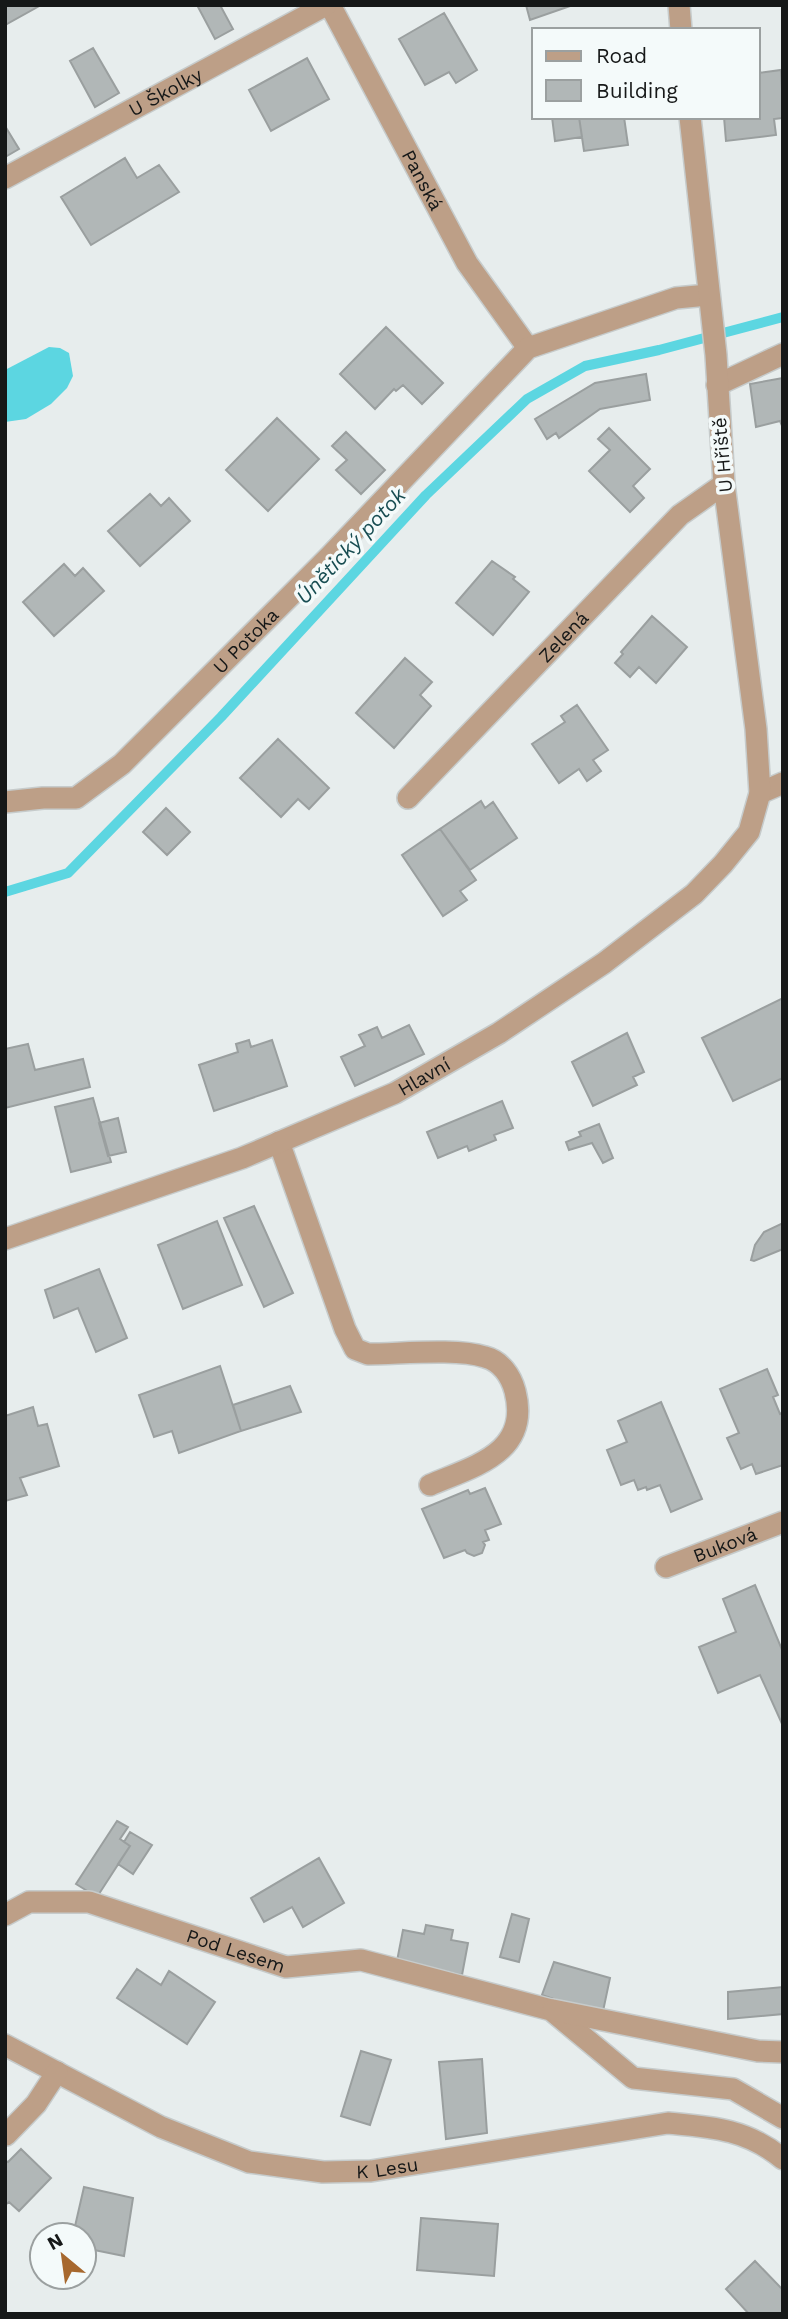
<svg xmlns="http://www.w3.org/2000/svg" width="788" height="2319" viewBox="0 0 788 2319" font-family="'Work Sans',sans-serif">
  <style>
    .water { fill: #5cd6e1 }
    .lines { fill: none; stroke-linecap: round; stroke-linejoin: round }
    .stream { stroke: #5cd6e1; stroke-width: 10 }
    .building { fill: #b1b7b7; stroke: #9a9f9f; stroke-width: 2 }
    .minor-casing { stroke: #c6cbcb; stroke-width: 24 }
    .minor { stroke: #bd9f87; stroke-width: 21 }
    .labels { text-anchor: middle; stroke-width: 7; stroke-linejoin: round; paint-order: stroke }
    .street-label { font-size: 19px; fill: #161818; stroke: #f4fafa }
    .water-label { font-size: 21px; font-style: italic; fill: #184d52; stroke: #f4fafa }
  </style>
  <rect width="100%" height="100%" fill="#e7eded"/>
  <path class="water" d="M49,347l11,1 9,5 4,23 -6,12 -16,16 -25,15 -21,3v-52z"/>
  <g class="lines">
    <path class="stream" d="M5,892l63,-19 153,-156 205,-222 101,-96 58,-33 74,-16 124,-33"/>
  </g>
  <path class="building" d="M5,5h36l-36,20z
    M197,5h23l13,24 -18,10z
    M526,5h47l-43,15z
    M444,13l33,57 -21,13 -7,-11 -24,13 -26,-46z
    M93,48l26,45 -24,14 -25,-46z
    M307,58l22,41 -58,32 -22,-41z
    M781,70l2,41 -1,7 -8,1 2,16 -50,6 -2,-24h34v-44z
    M552,117h27l3,20 -27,4z
    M579,117h45l4,28 -44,6z
    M5,126l14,23 -14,8z
    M125,158l12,20 22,-13 20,27 -88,53 -30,-48z
    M386,327l57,56 -21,21 -19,-19 -7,6 -2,-2 -19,20 -35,-35z
    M646,374l4,26 -50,9 -41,29 -3,-5 -9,6 -12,-20 60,-36z
    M783,378v50l-3,-7 -24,6 -6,-43z
    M277,418l42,41 -51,52 -42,-41z
    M609,428l41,41 -17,17 11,12 -14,14 -41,-41 21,-21 -12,-11z
    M346,432l39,38 -24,24 -25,-24 11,-10 -15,-14z
    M150,494l11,12 8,-8 21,23 -50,45 -32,-35z
    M492,561l23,16 -2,2 16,13 -36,43 -37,-32z
    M64,564l11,12 8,-8 21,23 -50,45 -31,-34z
    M652,616l35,31 -31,36 -17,-16 -9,10 -15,-14 8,-9 -2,-2z
    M405,658l27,24 -12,13 11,11 -37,42 -38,-35z
    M577,705l31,45 -15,10 8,11 -14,10 -8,-12 -20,14 -27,-39 33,-22 -4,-6z
    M278,739l51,49 -20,21 -11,-10 -17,18 -41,-39z
    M481,801l4,7 8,-6 24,36 -47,32 -30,-41z
    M166,808l24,24 -23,23 -24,-23z
    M440,829l36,51 -16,11 7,9 -24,16 -41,-61z
    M783,998v80l-50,23 -31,-63z
    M409,1025l15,29 -69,32 -14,-29 24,-11 -6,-11 18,-8 5,11z
    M627,1033l17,39 -11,5 4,8 -44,21 -21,-44z
    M249,1040l2,7 21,-7 15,46 -73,25 -15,-46 39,-13 -2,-8z
    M28,1044l7,26 48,-11 7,28 -85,21v-59z
    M93,1098l18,64 -40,10 -16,-65z
    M502,1101l11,27 -19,7 2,5 -27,11 -2,-5 -29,12 -11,-26z
    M118,1118l8,34 -18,4 -9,-33z
    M599,1124l14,34 -10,5 -11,-20 -23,7 -3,-8 15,-6 -2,-4z
    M254,1206l39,87 -29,14 -40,-89z
    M217,1221l25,64 -59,24 -25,-64z
    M783,1223v26l-29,12 -3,-1 4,-15 9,-13z
    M99,1269l28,69 -31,14 -18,-44 -24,10 -9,-28z
    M220,1366l21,65 -62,22 -7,-22 -18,6 -15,-42z
    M767,1369l11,26 -5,2 7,17 3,-1v52l-27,9 -4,-10 -11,5 -14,-31 12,-5 -19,-44z
    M290,1386l11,26 -60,19 -8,-26z
    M661,1402l41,97 -31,13 -11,-27 -13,5 -1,-3 -8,3 -4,-10 -13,5 -14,-35 20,-8 -9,-21z
    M33,1407l5,19 9,-2 12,42 -39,12 7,17 -22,6v-85z
    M485,1488l16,36 -16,6 4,10 -6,2 2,3 -3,8 -8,3 -7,-3 -2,-3 -21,8 -22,-49 46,-19 2,4z
    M755,1585l28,67v74l-23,-51 -42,18 -19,-46 37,-15 -13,-33z
    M117,1821l11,6 -8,12 10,7 -33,51 -21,-13z
    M130,1832l22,13 -19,29 -15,-10 12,-18 -6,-4z
    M319,1858l25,45 -41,24 -11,-20 -28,15 -13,-24z
    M512,1914l17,5 -10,43 -19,-5z
    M426,1925l27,5 -2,10 17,3 -6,32 -65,-14 6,-31 21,4z
    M554,1962l56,16 -8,38 -60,-21z
    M137,1969l24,16 8,-14 46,31 -28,42 -70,-46z
    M783,1987v27l-55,5v-27z
    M361,2051l30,9 -21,65 -29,-9z
    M482,2059l5,74 -41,6 -7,-77z
    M21,2149l30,29 -32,33 -10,-9 -4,3v-44l3,1z
    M84,2187l49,11 -9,58 -40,-8v-13h-11z
    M421,2218l77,6 -4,52 -77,-6z
    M755,2261l28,29v24h-34l-23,-25z"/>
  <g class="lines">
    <g class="minor-casing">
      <g id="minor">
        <path id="s1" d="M330,5l137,258 61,85"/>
        <path d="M679,5l2,25"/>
        <path id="s2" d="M5,178l321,-173"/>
        <path d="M717,385l66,-31"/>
        <path d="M760,793l23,-10"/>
        <path id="s3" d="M408,798l272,-283 44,-31"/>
        <path id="s4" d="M5,802l38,-4h33l46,-34 207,-207 199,-209 148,-50 32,-3"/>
        <path d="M279,1142l66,187 10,20 13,5c32,0 88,-6 117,3 16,4 26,19 30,34 16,62 -41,75 -85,94"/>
        <path id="s5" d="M5,1239l237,-81 153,-65 104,-60 105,-70 90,-69 29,-30 26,-32 11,-39 -4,-64 -32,-245 -8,-129 -26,-238"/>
        <path id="s6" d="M666,1567l117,-45"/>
        <path id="s7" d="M5,1915l24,-13h60l197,65 75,-7 190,50 82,68 100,11 50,29"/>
        <path d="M553,2010l205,41 25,1"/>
        <path id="s8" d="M5,2045l156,82 88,35 74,10 48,-1 297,-48c44,4 79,6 115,36"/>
        <path d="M6,2135l30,-31 21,-32"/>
      </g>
    </g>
    <use href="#minor" class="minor"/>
  </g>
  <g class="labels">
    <g class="street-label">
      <text dy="7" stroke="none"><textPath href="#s2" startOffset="182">U Školky</textPath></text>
      <text dy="7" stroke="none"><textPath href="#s1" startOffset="198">Panská</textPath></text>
      <text transform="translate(722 455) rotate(-95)" y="7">U Hřiště</text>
      <text dy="7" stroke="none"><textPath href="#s3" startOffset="224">Zelená</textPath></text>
      <text dy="7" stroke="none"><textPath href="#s4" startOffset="303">U Potoka</textPath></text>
      <text dy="7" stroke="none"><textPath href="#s5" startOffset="450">Hlavní</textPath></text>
      <text dy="7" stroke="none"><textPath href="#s6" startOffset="63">Buková</textPath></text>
      <text dy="7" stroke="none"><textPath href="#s7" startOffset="242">Pod Lesem</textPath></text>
      <text dy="7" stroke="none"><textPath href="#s8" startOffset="410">K Lesu</textPath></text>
    </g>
    <g class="water-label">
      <text transform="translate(351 546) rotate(-47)" y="7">Únětický potok</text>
    </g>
  </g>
  <rect width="788" height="2319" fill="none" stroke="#161818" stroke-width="14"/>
  <rect x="532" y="28" width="228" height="91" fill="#f4fafa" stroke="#9ba0a0" stroke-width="2"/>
  <rect x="546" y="51" width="35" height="10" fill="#bd9f87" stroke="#9ba0a0" stroke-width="2"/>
  <text x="596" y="63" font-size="21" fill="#161818">Road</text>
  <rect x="546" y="80" width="35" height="21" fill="#b1b7b7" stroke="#9ba0a0" stroke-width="2"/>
  <text x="596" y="98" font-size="21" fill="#161818">Building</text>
  <g transform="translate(63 2256) rotate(331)"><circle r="33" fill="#f4fafa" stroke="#9ba0a0" stroke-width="2"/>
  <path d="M0-5L12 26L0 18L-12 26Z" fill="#a7682e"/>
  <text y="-10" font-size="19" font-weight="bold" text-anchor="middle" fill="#161818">N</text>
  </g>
</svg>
